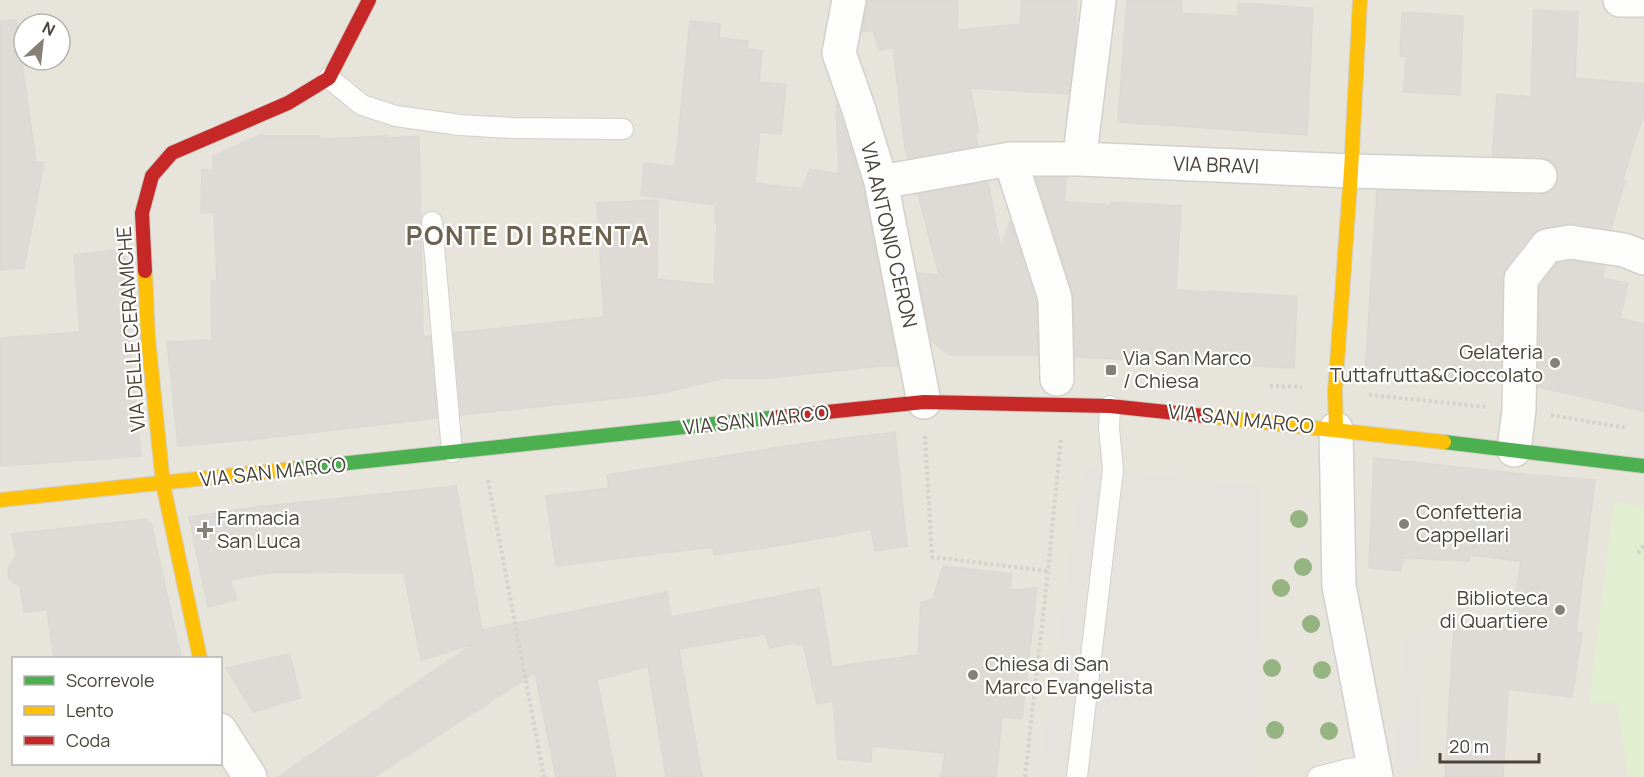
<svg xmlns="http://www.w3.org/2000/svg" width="1644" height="777" viewBox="0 0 1644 777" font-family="Manrope,sans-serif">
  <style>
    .residential { fill: #e7e4dc; fill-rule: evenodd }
    .green { fill: #e1eecf }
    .parking { fill: #e6e3df }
    .building { fill: #dedbd6; stroke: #dcd9d4; stroke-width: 1.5 }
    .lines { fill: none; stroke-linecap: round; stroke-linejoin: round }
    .lane-casing { stroke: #d2d0cb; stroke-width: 22 }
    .street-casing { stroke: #d2d0cb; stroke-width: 36 }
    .fast-casing { stroke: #d3cfc5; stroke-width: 16 }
    .slow-casing { stroke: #d3cfc5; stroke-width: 16 }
    .jam-casing { stroke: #d3cfc5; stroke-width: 16 }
    .path { stroke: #d3d2cc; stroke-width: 4; stroke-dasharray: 3 3; stroke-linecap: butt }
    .lane { stroke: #fdfdfc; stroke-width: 20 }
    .street { stroke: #fdfdfc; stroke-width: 33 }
    .fast { stroke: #4caf50; stroke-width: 14 }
    .slow { stroke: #ffc107; stroke-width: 14 }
    .jam { stroke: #c62828; stroke-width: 14 }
    .tree { fill: #96b382 }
    .poi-dot { fill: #868178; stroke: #fff; stroke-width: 2 }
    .labels { text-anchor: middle; stroke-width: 4.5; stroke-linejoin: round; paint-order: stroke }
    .street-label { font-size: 20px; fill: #4b4439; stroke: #fff }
    .poi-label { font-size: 20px; fill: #4b4439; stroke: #fff; text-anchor: start }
    .district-label { font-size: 26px; font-weight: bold; letter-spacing: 1.5px; fill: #6e6250; stroke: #fff }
  </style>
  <rect width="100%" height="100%" fill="#f4f2ee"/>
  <path class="residential" d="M0,0h1644v777h-1644zM24,24h36v36h-36zM14,658h206v106h-206z"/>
  <path class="green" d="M1614,502l30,4v271h-16l-11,-74h-28z"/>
  <path class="parking" d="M1084,467l177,20 -6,290h-216l27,-196z
    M1426,628l-8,138 -23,7 9,-136z"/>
  <path class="building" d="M868,0h90l-1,30 63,-6 2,-24h55l-3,53 -5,41 -99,-6 9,45 -4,1 3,12 -70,12 -3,-10 -12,-100 -14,2 -6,-20 -11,2z
    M1127,0h55l-1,13 57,3v-13l75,5 -6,127 -189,-13z
    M1534,10l44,2 -3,66 69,6v31l-9,24 -12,41 2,1 -14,48 -39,-6 -28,5 -12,6 -26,33 -4,12 -1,102 -136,-8 12,-183 163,5 9,-3 7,-7 3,-8 -2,-9 -8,-8 -9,-3 -48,-1 5,-62 34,3z
    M1402,12l61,4 -3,79 -56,-3 2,-36h-6z
    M16,20l20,142h8l-20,106 -24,2v-249z
    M690,21l30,3 -1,14 29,3 -1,8 15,2 -3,31 27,3 -5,49 -21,-2 -5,51 47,6 8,-20 29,5 -3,-69h1l26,82 35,179h-17l-112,12h-44l-68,16 -196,21 -7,-82 150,-16 -7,-114 61,-3 -1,79 57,6 3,-61 -2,-1v-18l-74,-10 3,-32 31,4z
    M262,134v2h57v3l68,-3v2l32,-2 4,201 7,-1 7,82 -189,22 -70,6 -11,-104 45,-2 -1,-59h6l-3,-69 -13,1 1,-44 11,2v-15z
    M1036,178h30l-2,24 47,3v-3l70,4 -5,84 121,6 -3,72 -219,-11 -2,-64z
    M988,182l13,67 9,-28 26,80 2,54h-89l-18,-15 -13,-67 21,2 -21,-81z
    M125,249l4,90 12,117 -141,10v-128l80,-6 -6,-77z
    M1570,261l35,5 -3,12 26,5 -8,36 24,5v87l-106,-24 2,-101 17,-23z
    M895,432l12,114 -32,5 -4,-22 -94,17 -63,9 -1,-8 -157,19 -10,-70 63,-8 -2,-13 193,-31z
    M1374,458l158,17 63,5 -19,152 6,1 -10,64 -64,-8 -5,88h-58l9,-153 57,3 10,-66 -51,-6 -1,6 -66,-3 -2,13 -32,-3z
    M456,486l26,144 185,-38 4,25 148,-29 13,79 86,-12 3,-53 12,-3 10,-33 69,8 -2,16 27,-2 -15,131 -20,-2 -6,60h-55l4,-24 -73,-7 -1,16 -33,-3 -5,-58 -16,3 -14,-60 -7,1v-3l-26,6 -5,-14 -86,15 23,128h-36l-18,-111 -51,14 19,97h-60l-21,-104 -161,104h-96l195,-133 -52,16 -17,-87 -130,-1 -44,8 7,19 -29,8 -19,-90 68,-10z
    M147,519v4h4l30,135h-127l-7,-48 -23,2 -4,-25 -11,-8 -1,-11 8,-11 -4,-23z
    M290,654l10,44 -47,14 -27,-44z"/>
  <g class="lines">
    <g class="lane-casing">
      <path id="lane" d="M329,78l33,27 34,11 64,9 52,3 111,1
        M432,222l20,230
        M1077,777l36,-308 -4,-41 1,-22
        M1318,777l31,-8 25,-3"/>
    </g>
    <g class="street-casing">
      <path id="street" d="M849,0l-10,53 20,57 22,72 43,220
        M1620,0h21
        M1010,159h71l270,12 189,5
        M1081,159v-13l18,-146
        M881,182l129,-23 45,139 2,81
        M1336,429l3,157 37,191
        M1514,450l5,-40 2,-131 26,-33 23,-4 54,8 20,8
        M220,730l30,47"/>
    </g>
    <g class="fast-casing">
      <path id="fast" d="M1444,442l200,24
        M292,469l486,-52"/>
    </g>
    <g class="slow-casing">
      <path id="slow" d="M145,271l3,66 15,147 37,174
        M1204,416l240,26
        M1336,429l-1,-38 16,-220 9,-171
        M0,500l292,-31"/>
    </g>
    <g class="jam-casing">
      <path id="jam" d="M145,271l-3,-58 10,-37 20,-23 116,-50 41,-25 40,-78
        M778,417l146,-15 186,4 94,10"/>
    </g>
    <path class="path" d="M1270,386l32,1
      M1369,395l118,12
      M1551,415l75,13
      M925,436l7,121 116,14
      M488,480l56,297
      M1638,553l6,-8
      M1025,777l23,-206 13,-133"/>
    <use href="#lane" class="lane"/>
    <use href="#street" class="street"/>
    <use href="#fast" class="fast"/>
    <use href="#slow" class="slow"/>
    <use href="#jam" class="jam"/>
  </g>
  <g class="tree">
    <circle cx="1299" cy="519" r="9"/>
    <circle cx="1303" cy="567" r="9"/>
    <circle cx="1281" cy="588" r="9"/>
    <circle cx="1311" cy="624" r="9"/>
    <circle cx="1272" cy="668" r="9"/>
    <circle cx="1322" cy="670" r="9"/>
    <circle cx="1275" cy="730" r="9"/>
    <circle cx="1329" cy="731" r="9"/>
  </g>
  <g class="poi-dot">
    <circle cx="1555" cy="363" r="6"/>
    <rect x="1105" y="364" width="12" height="12" rx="3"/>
    <circle cx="1404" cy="524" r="6"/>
    <path d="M202 521h6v6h6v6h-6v6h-6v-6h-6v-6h6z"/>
    <circle cx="1560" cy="610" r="6"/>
    <circle cx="973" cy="675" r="6"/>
  </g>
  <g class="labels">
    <g class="street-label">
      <text transform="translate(1216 165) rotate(2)" y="7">VIA BRAVI</text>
      <text transform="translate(889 235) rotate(77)" y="7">VIA ANTONIO CERON</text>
      <text transform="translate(131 329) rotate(-94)" y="7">VIA DELLE CERAMICHE</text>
      <text transform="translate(1241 419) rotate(6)" y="7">VIA SAN MARCO</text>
      <text transform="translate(756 420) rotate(-6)" y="7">VIA SAN MARCO</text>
      <text transform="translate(273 472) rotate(-6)" y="7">VIA SAN MARCO</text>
    </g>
    <g class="poi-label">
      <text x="1543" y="359" text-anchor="end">Gelateria<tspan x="1543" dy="23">Tuttafrutta&amp;Cioccolato</tspan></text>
      <text x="1123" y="365">Via San Marco<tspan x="1123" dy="23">/ Chiesa</tspan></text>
      <text x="1416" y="519">Confetteria<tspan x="1416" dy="23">Cappellari</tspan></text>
      <text x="217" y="525">Farmacia<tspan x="217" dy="23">San Luca</tspan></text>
      <text x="1548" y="605" text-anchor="end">Biblioteca<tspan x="1548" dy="23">di Quartiere</tspan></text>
      <text x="985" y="671">Chiesa di San<tspan x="985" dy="23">Marco Evangelista</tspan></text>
    </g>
    <g class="district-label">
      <text x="528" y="245">PONTE DI BRENTA</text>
    </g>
  </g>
  <rect x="12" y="657" width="210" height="108" fill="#ffffff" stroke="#b7b4b0" stroke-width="1.5"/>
  <rect x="24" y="676" width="30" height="9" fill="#4caf50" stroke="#b7b4b0" stroke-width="1.5"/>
  <text x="66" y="687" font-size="18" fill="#4b4439">Scorrevole</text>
  <rect x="24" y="706" width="30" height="9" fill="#ffc107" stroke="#b7b4b0" stroke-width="1.5"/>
  <text x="66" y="717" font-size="18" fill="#4b4439">Lento</text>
  <rect x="24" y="736" width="30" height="9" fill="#c62828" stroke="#b7b4b0" stroke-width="1.5"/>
  <text x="66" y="747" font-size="18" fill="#4b4439">Coda</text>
  <g transform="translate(42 42) rotate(27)"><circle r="28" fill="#ffffff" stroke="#b7b4b0" stroke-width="1.5"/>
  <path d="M0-4.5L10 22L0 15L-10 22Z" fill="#868178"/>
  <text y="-9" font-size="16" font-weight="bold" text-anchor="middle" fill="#4b4439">N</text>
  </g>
  <path d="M1440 753v9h99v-9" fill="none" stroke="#4b4439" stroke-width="3"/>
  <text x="1449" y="753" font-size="18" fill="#4b4439" stroke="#ffffff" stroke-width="4.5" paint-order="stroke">20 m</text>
</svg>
